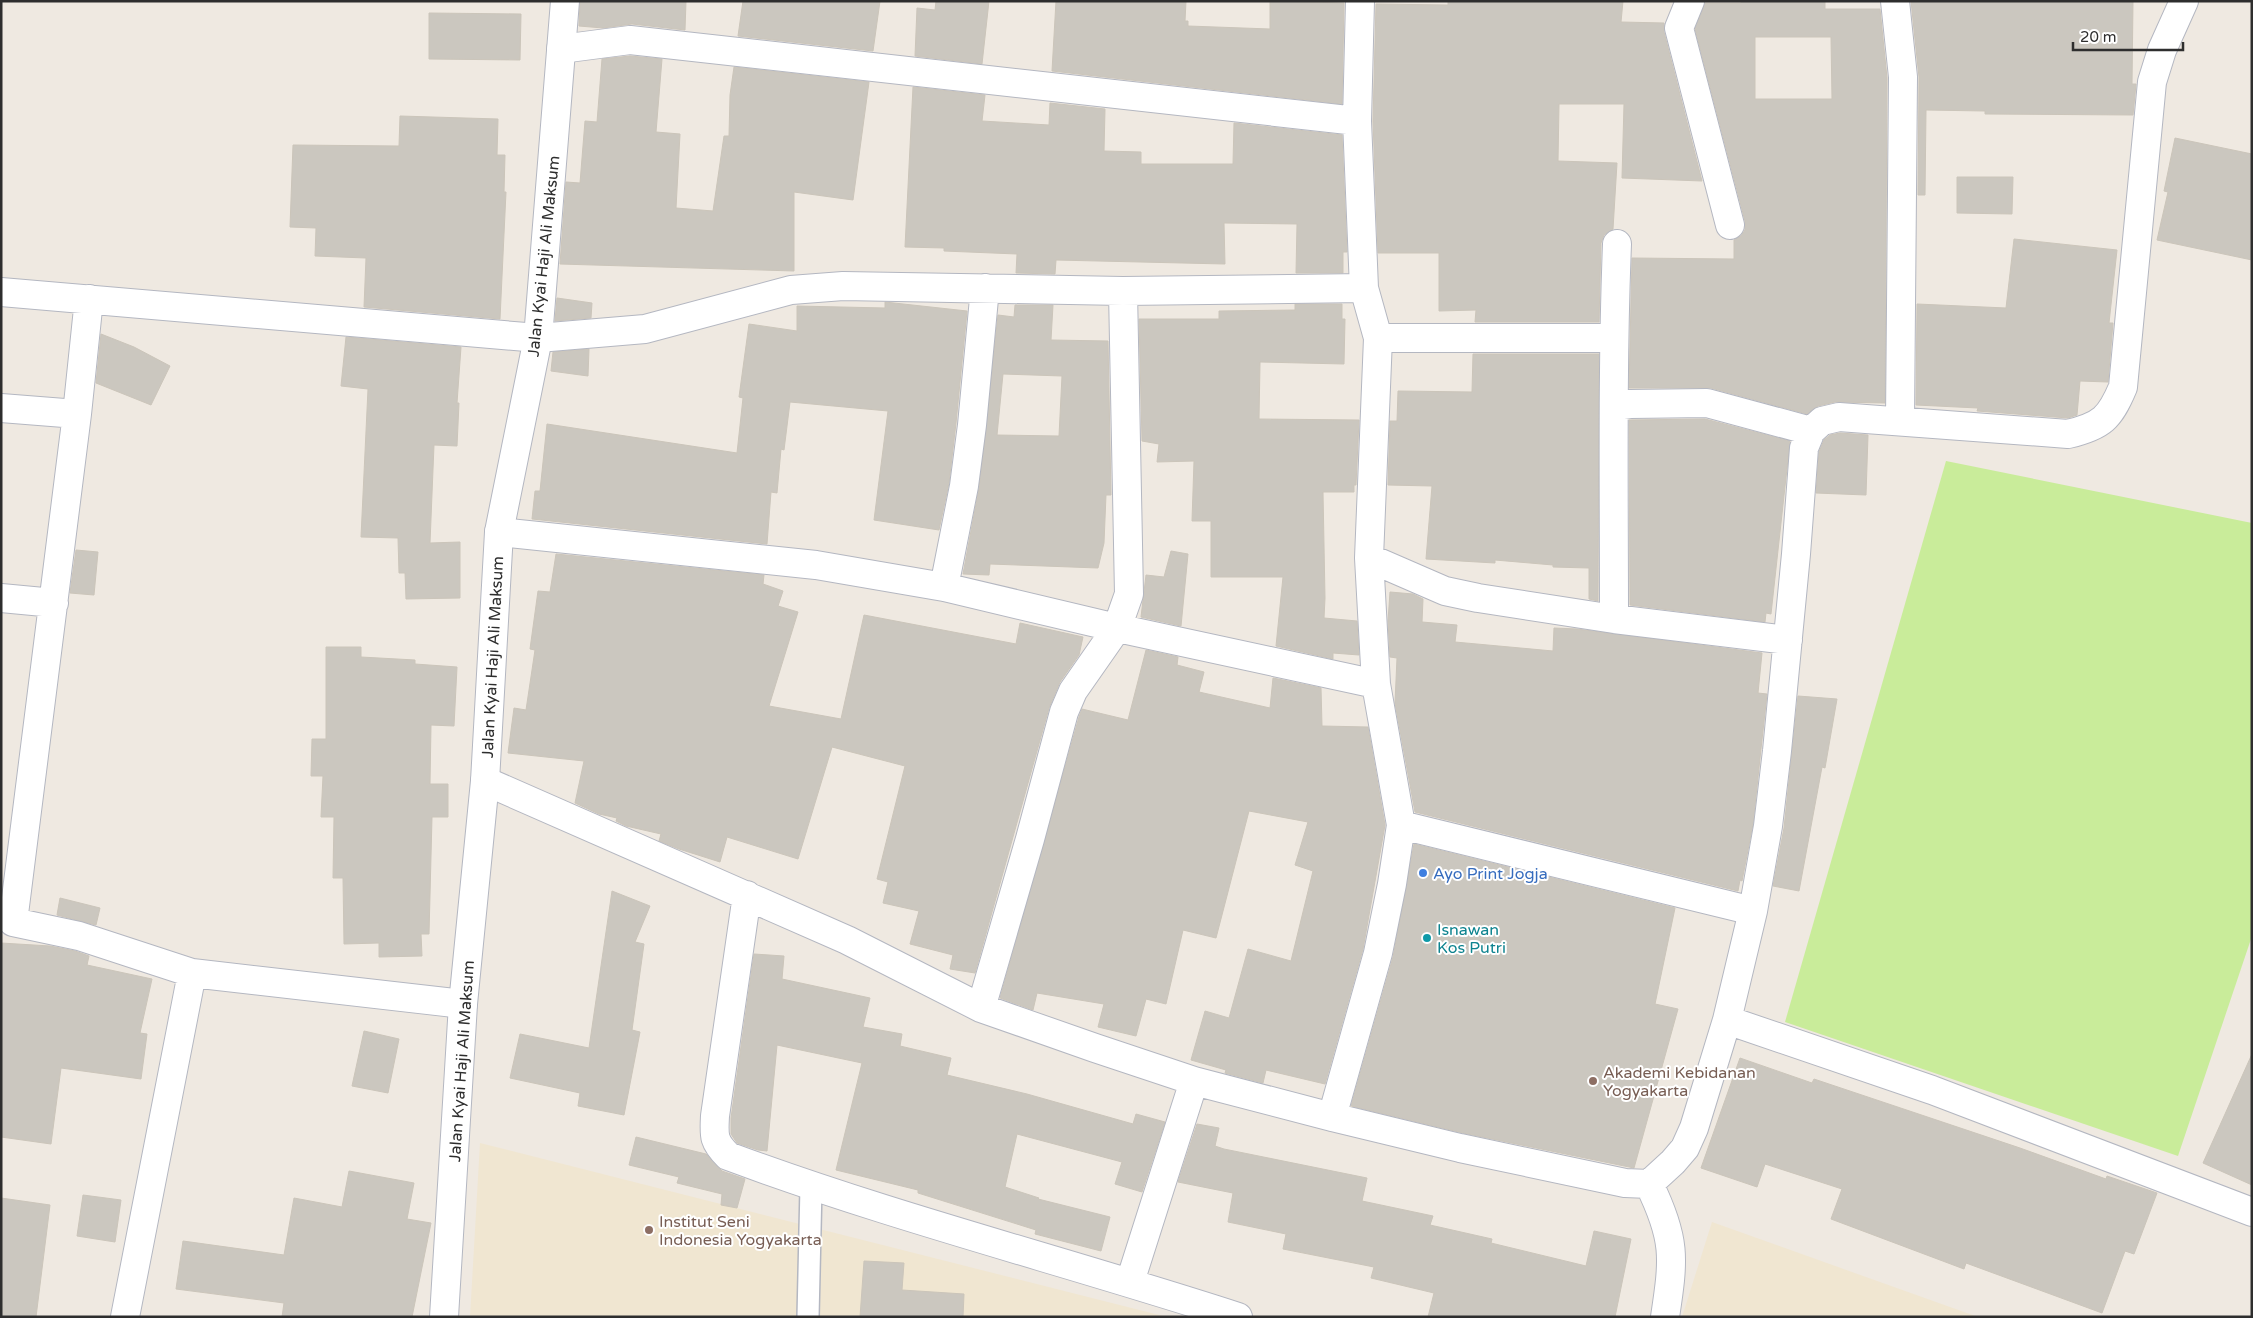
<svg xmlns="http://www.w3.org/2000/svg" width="2253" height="1318" viewBox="0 0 2253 1318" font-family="'Varela Round',sans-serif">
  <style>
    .education { fill: #f0e6d1 }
    .pitch { fill: #c9ec9a }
    .building { fill: #cbc7bf; stroke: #cbc5ba; fill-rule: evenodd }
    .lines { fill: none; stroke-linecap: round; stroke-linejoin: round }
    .service-casing { stroke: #b4b7c1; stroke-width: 24 }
    .minor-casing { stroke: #b4b7c1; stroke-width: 30 }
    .tertiary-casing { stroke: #b4b7c1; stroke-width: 30 }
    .service { stroke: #fff; stroke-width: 21 }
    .minor { stroke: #fff; stroke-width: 28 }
    .tertiary { stroke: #fff; stroke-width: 28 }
    .shop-dot { fill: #3f7fe0; stroke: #fff; stroke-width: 2 }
    .culture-dot { fill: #0f9aa8; stroke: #fff; stroke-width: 2 }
    .education-dot { fill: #8d6e63; stroke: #fff; stroke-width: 2 }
    .labels { text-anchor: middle; stroke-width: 4; stroke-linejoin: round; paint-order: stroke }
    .street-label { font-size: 16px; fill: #2e2e2e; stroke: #fff }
    .shop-label { font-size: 16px; fill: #366cbe; stroke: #fff; text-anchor: start }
    .culture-label { font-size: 16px; fill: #0d838f; stroke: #fff; text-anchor: start }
    .education-label { font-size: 16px; fill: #785e54; stroke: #fff; text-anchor: start }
  </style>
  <rect width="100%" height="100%" fill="#efe9e1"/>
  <path class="education" d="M480,1143l687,174h-697z
    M1712,1222l266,95h-296z"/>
  <path class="pitch" d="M1946,461l306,62v413l-74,220 -393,-134z"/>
  <path class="building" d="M580,1h106l-1,29 -53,-6 -29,4 -24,-2z
    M743,1h137l-7,50 -135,-15z
    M936,1h53l-7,63 -67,-8 2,-48 18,2z
    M1056,1h130l-1,20h3v5l82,3v-28l74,2 -2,101 -290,-33z
    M1448,1h175l-2,21 43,1v9l38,149 -80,-3 2,-74h-65l-1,57 59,2 -4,66 -9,6 -3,8 -2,79h-124l1,-12 -37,1v-58h-61l-5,-132 3,-117 72,1z
    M1741,1h84v8h55l7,69 -2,325 -50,-1 -17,4 -11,8 -96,-26h-82l3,-130 102,1v-19l7,-4 4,-6v-9l-50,-192 10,-26h36zM1755,37h76l1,62h-77z
    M1911,1h222l-1,83h4l-3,31 -148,-1v-3l-59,-1 -1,85h-7l1,-118z
    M429,13l92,1 -1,46 -91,-1z
    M630,56l32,3 -6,73 24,2 -4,74 37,3 11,-75h5l1,-41 4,-28 135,15 -16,118 -59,-8v79l-234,-7 6,-82 14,1 5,-62 12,1 5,-63z
    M913,87l72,8 -3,26 67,4 1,-22 55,6 -1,42 37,1v12h92l1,-41 108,12 5,117h-4v21h-47l1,-49 -73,-1 1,41 -169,-4 -1,14 -39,-1 1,-19 -73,-3v-3l-39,-1z
    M400,116l98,3 -1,36h8l-1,37h2l-6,127 -136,-12 2,-49 -51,-2 1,-28 -26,-1 3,-82 106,1z
    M2175,138l77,16v106l-95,-20 11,-48 -4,-1z
    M1957,177h56l-1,37 -55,-1z
    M2014,239l103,11 -8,73h4l-5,59 -28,-1 -3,34 -9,3 -91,-7 1,-3 -62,-3 1,-101 89,4z
    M557,298l35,5 -1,15 -36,3z
    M885,302l82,9 -11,112 -7,60 -10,47 -65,-10 14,-109 -98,-9 -6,48 -3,-1 -4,44 -6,-1 -4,52 -235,-25 3,-28h5l7,-67 190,29 6,-55 -4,-1 10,-73 48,7v-25l88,2z
    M1295,304h47v15h3l-1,45 -84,-2 -1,57 100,1 -3,65h-2v7h-31l2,106 -1,20 33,3 2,34 -26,-2v6l-57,-13 7,-69h-72v-56h-19l2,-60 -37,1 2,-18 -17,-3 -3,-122h80v-8l76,-1z
    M1015,305h38l-2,35 57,1 3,154h-5l-2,48 -6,25 -108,-4 -1,11 -26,-1 16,-86 19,-173 16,2zM1003,374l59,2 -3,60 -62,-1z
    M101,334l33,13 36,19 -19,39 -55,-22z
    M346,337l115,10 -4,56h2l-2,43 -23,-1 -4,98 30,-1v56l-54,1 -1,-26h-6l-1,-35 -37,-1 7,-148 -27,-3z
    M589,349l-1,27 -37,-5 2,-19z
    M1473,354h126l-1,247 -9,-2v-31l-36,-1v-2l-58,-5v3l-69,-4 6,-73 -44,-1 2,-64h7l1,-30 74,1z
    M1705,419l85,22 -19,173 -5,-1 -1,9 -135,-17 -1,-185z
    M1840,433l28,2 -2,60 -50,-2 3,-41 5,-12 6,-5z
    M76,550l22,2 -4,43 -24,-2z
    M1171,551l17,3 -7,72 -40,-9 5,-42 18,2z
    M556,554l208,21 -1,9 20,7 -5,15 20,6 -29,94 72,13 23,-104 152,29 4,-21 63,14 -4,18 -19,27 -11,26 -74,265 -25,-4 3,-14 -43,-11 9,-33 -36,-8 5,-21 -11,-3 28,-113 -73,-19 -34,112 -71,-22 -7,25 -41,-13 -20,-8 2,-7 -35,-8 -10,-5 1,-3 -18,-4 -24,-11 9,-42 -76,-8 6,-45 12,2 9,-60 -5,-1 8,-58 12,1z
    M1390,592l23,2 10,5 -1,23 35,3 -2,17 98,9 1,-23 23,1 185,24 -4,40 9,1 -6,55 -8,75 -11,57 -2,-1 -2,11 -323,-79 -20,-109 2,-45 -7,-1 -2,-36z
    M326,647h35v10l54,3v4l42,3 -3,59 -23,-1 -1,59h18v33h-16l-3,117h-8l1,22 -43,1v-14l-35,1 -1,-66h-10l1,-61h-13l2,-41h-12l1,-37h14z
    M1146,650l32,7 -1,8 27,7 -5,20 71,16 3,-30 48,10 1,38 46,1 17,98 -22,124 -38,135 -59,-14 -3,13 -38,-10 1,-3 -35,-10 14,-49 24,7 19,-69 43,12 22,-90 -18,-6 13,-43 -59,-11 -33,127 -33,-8 -17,74 -20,-5 -10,37 -38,-9 6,-23 -67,-11 -4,17 -33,-12 79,-281 3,-8 46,11z
    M1798,696l39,3 -12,69 -3,-1 -23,124 -26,-5 11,-58z
    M1414,844l261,64 -20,96 23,5 -44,159 -171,-35 -112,-27 42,-149z
    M612,891l38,15 -15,36 9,2 -12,86 8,2 -16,83 -46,-9 2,-13 -70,-15 10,-44 69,14z
    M60,898l40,10 -4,17 -39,-10z
    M1,943l49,3 25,5 14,5 -2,9 65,14 -12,54 7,1 -6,45 -80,-11 -10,76 -50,-7z
    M754,954l30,2 -2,23 88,19 -7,29 39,7 -2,12 51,12 -4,17 80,19 106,30 3,-10 29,8 -23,70 -27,-8 7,-22 -105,-28 -12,53 34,11 -1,1 72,18 -9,34 -66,-17 1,-4 -118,-37v-3l-82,-20 26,-107 -85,-18 -10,106 -9,-1 -21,-7 -6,-9v-16z
    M364,1031l35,8 -11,54 -36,-7z
    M2252,1054v131l-49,-22z
    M1740,1058l72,25 2,-4 206,69 86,31 1,-3 50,17 -23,61 -9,-3 -23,62 -136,-50 -2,6 -133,-50 11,-30 -77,-25 -8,23 -56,-19z
    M1197,1124l22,4 -4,18 9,3 143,29 -5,23 71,15 -3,9 62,14 -1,4 95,23 8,-35 37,8 -16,78h-187l6,-24 -63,-15 3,-11 -91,-18 3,-15 -58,-12 5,-29 -55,-11z
    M636,1137l70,17 16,17 23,8 -8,29 -16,-3 1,-11 -45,-11 2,-6 -50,-12z
    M349,1171l65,12 -7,36 24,4 -19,94h-130l2,-14 -108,-14 7,-48 101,14 10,-57 48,9z
    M83,1195l38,5 -6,42 -38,-6z
    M1,1198l49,7 -14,112h-35z
    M864,1261l40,2 -2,27 62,4 -1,23h-103z"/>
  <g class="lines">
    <g class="service-casing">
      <path id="service" d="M808,1317l3,-130"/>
    </g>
    <g class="minor-casing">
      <path id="minor" d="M1690,1l-11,27 51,197
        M1895,1l8,76 -3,343
        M561,49l69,-9 727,81
        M1,292l537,46 107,-9 146,-39 52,-4 280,5 241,-3
        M89,299l-12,115 -64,508 66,14 113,37 271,31
        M1378,338h235
        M1615,406l15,-2 77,-1 104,28 11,-10 17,-4 229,17c34,-8 42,-16 55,-47l29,-305 10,-32 22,-49
        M1,408l76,6
        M499,532l317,33 128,22 173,41 259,56
        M1369,558l76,33 33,7 136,21 174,21
        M944,587l20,-101 8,-61 13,-137
        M1,598l53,5
        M1614,619c0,-125 -2,-250 3,-375
        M485,781l362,159 134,68 114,40 99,33 138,36 128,31 165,35 24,1
        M1401,825l352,86
        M747,895l-32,221c-1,20 -2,25 13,40 167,62 341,106 510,161
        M981,1008l49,-169 34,-127 9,-21 44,-63 12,-34 -6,-303
        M1727,1020l205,70 320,122
        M1332,1117l46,-164 14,-69 9,-59 -25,-141 -7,-126 9,-220 -14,-50 -7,-167 3,-120
        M1130,1282l64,-201
        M125,1317l67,-344
        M1665,1317c9,-59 11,-78 -16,-133l24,-22 12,-14 9,-20 33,-108 26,-109 15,-85 9,-75 19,-197 8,-106 7,-17"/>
    </g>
    <g class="tertiary-casing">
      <path id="tertiary" d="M444,1317l19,-313 22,-223 14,-249 39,-194 27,-337"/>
    </g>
    <use href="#service" class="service"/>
    <use href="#minor" class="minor"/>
    <use href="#tertiary" class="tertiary"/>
  </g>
  <circle class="shop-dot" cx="1423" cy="873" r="5"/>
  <circle class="culture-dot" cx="1427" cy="938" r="5"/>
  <g class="education-dot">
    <circle cx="1593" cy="1081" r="5"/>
    <circle cx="649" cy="1230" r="5"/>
  </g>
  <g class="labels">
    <g class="street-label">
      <text transform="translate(543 256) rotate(-84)" y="6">Jalan Kyai Haji Ali Maksum</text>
      <text transform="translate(492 657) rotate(-87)" y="6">Jalan Kyai Haji Ali Maksum</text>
      <text transform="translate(461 1061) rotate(-86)" y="6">Jalan Kyai Haji Ali Maksum</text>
    </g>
    <g class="shop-label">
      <text x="1433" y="879">Ayo Print Jogja</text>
    </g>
    <g class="culture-label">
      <text x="1437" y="935">Isnawan<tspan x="1437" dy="18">Kos Putri</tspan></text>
    </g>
    <g class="education-label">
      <text x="1603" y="1078">Akademi Kebidanan<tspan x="1603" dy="18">Yogyakarta</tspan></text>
      <text x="659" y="1227">Institut Seni<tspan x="659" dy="18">Indonesia Yogyakarta</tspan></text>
    </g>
  </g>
  <rect width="2253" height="1318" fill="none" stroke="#2e2e2e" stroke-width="5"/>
  <path d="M2073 42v8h110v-8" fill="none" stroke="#2e2e2e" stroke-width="2.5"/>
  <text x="2080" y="42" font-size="15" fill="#2e2e2e" stroke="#ffffff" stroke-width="4" paint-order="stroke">20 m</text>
</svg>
